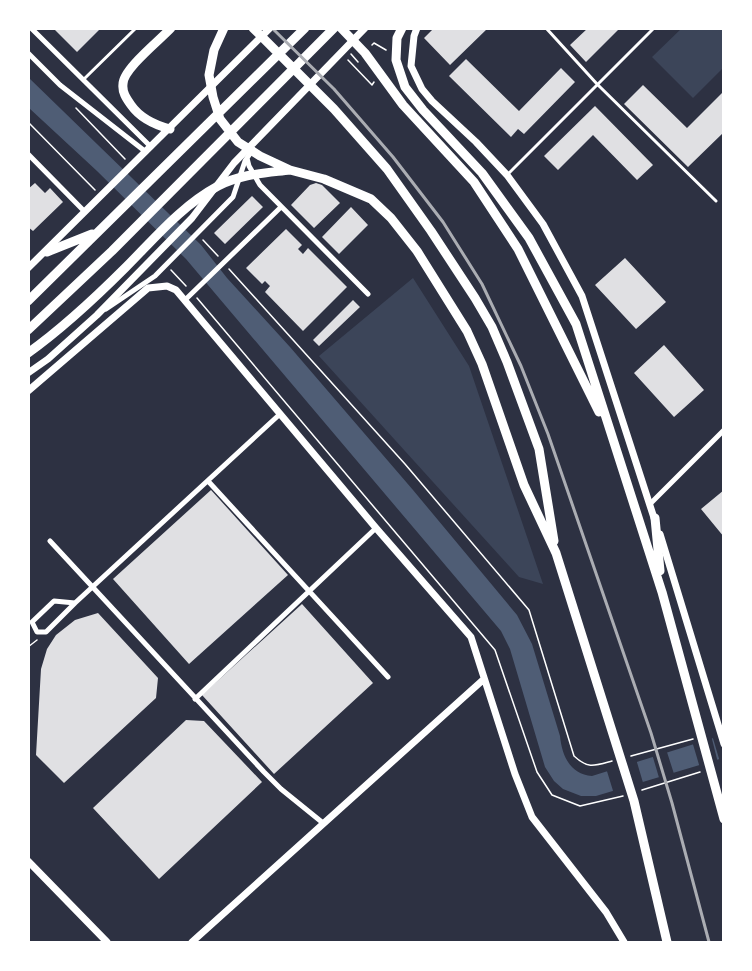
<svg xmlns="http://www.w3.org/2000/svg" width="752" height="971" viewBox="0 0 752 971" font-family="Cabin,sans-serif">
  <style>
    .green { fill: #3c4559 }
    .water { fill: #4f5d75 }
    .pier { fill: #2d3142 }
    .building { fill: #e0e0e3 }
    .lines { fill: none; stroke-linecap: round; stroke-linejoin: round }
    .path { stroke: #fff; stroke-width: 1.5 }
    .service { stroke: #fff; stroke-width: 3 }
    .minor { stroke: #fff; stroke-width: 5 }
    .tertiary { stroke: #fff; stroke-width: 7 }
    .trunk { stroke: #fff; stroke-width: 9 }
    .rail { stroke: #abadb3; stroke-width: 3 }
  </style>
  <rect width="100%" height="100%" fill="#2d3142"/>
  <path class="green" d="M682,28l41,1v39l-30,30 -41,-41z
    M413,278l56,88 74,218 -24,-7 -200,-221z"/>
  <path class="water" d="M28,77l173,168 26,33 63,69 123,143 104,125 15,29 28,92c2,20 10,38 32,40l131,-41v23l-127,38h-15l-18,-7 -9,-8 -9,-14 -35,-118 -9,-18 -315,-372 -89,-88 -68,-63z"/>
  <path class="pier" d="M724,732v29l-4,1 -8,-27z
    M711,735l7,28 -18,5 -8,-27z
    M666,749l9,28 -15,4 -8,-27z
    M636,759l8,27 -30,8 -8,-26z"/>
  <path class="building" d="M53,28h48l-24,24z
    M434,28h54l-38,37 -26,-27z
    M588,28h32l-34,34 -16,-17z
    M466,59l53,52 42,-43 14,14 -51,52 -6,-5 -7,8 -62,-61z
    M643,85l44,43 37,-37v41l-36,35 -64,-63z
    M595,106l58,59 -16,15 -44,-45 -35,35 -14,-14z
    M35,183l10,10 5,-5 13,14 -30,29 -5,-4v-38z
    M316,183l6,2 18,18 -26,25 -23,-23 19,-20z
    M252,196l11,11 -38,37 -11,-11z
    M351,207l17,18 -29,29 -17,-17z
    M286,229l16,16 -4,4 5,5 5,-6 39,39 -44,44 -38,-39 5,-6 -5,-5 -3,3 -16,-16z
    M625,258l41,44 -30,27 -41,-44z
    M353,300l7,7 -41,39 -6,-6z
    M664,345l40,45 -30,27 -40,-44z
    M211,490l77,85 -99,89 -76,-85z
    M724,490v47l-23,-28z
    M302,604l71,79 -99,91 -72,-79z
    M98,613l60,65 -2,20 -92,85 -28,-28 5,-86 6,-20 9,-14 19,-15z
    M186,720l18,1 58,61 -103,97 -66,-71z"/>
  <g class="lines">
    <path class="path" d="M372,45l2,-2 12,7
      M351,54l7,8
      M348,60l24,25 2,-3
      M76,108l49,51
      M28,122l67,68
      M203,240l15,16
      M229,269l176,195 124,146 45,146c14,13 20,10 38,5
      M171,270l15,16
      M197,298l298,352 42,122 15,23 28,11 43,-10
      M28,647l9,-7
      M631,756l62,-17
      M642,790l58,-18"/>
    <path class="service" d="M546,28l51,56 119,117
      M83,80l53,-52
      M508,174l146,-146"/>
    <path class="minor" d="M31,28l120,119
      M28,53l32,32 86,67
      M28,154l57,58
      M247,158l2,8 11,19 108,109
      M185,300l96,-93
      M106,309l49,-33 78,-79 12,-36 8,-12
      M208,481l180,196
      M650,504l74,-74
      M50,541l214,231 17,17 42,34
      M75,603l-29,29h-9l-5,-10 22,-21 21,2 205,-189
      M195,699l181,-171"/>
    <path class="tertiary" d="M417,28l-3,8 -3,30 11,23 10,12 44,41 31,33 36,49 39,72 73,225
      M28,268l242,-240
      M28,373l20,-14 49,-44 95,-97 42,-55 131,-135
      M28,391l120,-103 19,-2 9,4 200,238 95,109 44,137 17,43 74,95 18,30
      M660,534l64,210
      M28,861l79,81
      M192,942l292,-263"/>
    <path class="trunk" d="M224,28l-10,22 -5,25 4,22 7,22 18,23 22,14 30,14 34,9 47,20 20,19 26,33 50,80 15,33 42,121 32,68 78,248 33,141
      M253,28l81,81 53,60 44,62 44,67 17,29 15,35 32,87 15,92
      M341,28l24,25 38,52 71,77 44,67 81,163
      M402,28l-5,10 -1,22 9,27 18,23 59,63 47,65 47,86 86,268 62,227
      M170,129c-15,-4 -30,-11 -39,-24 -5,-7 -9,-13 -8,-21 0,-15 37,-44 48,-56
      M47,252l45,-18
      M28,301l277,-273
      M28,330l84,-79 222,-223
      M28,353c35,-25 67,-55 97,-85 30,-30 56,-62 93,-82 22,-12 48,-13 72,-16
      M655,518l5,53"/>
    <path class="rail" d="M272,28l62,61 59,68 50,65 39,62 39,82 27,68 103,299 21,70 37,139"/>
  </g>
  <rect width="752" height="971" fill="none" stroke="#ffffff" stroke-width="60"/>
</svg>
